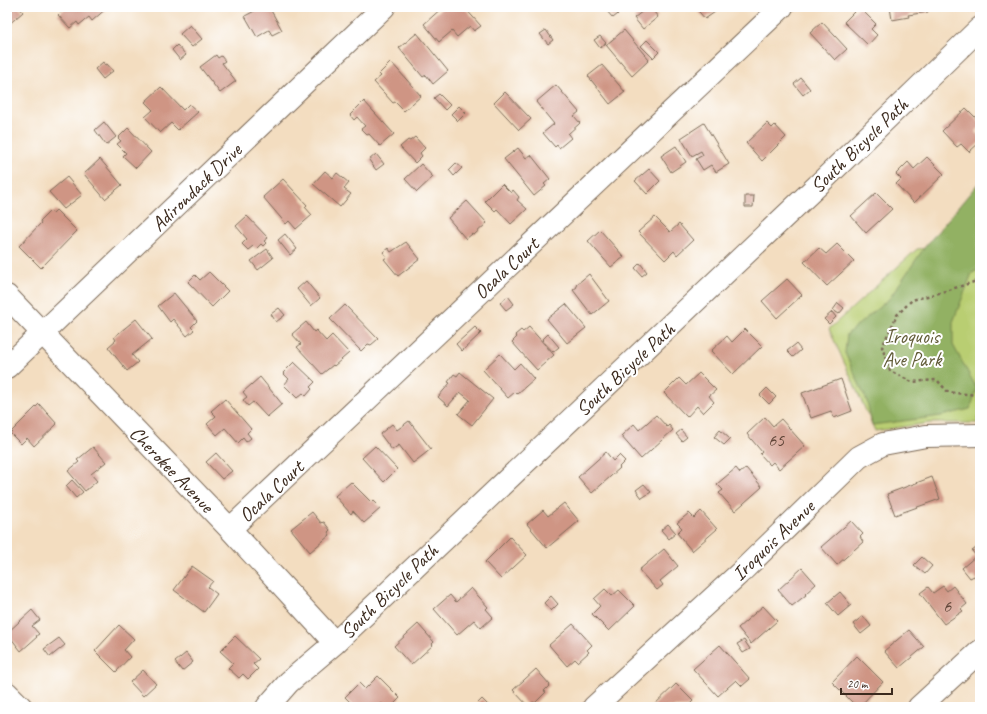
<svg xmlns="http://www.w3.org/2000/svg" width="987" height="714" viewBox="0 0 987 714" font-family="Caveat,sans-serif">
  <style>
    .green { fill: #b9ce72; stroke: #7a7c48 }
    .forest { fill: #92b164; stroke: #666e41 }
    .building { fill: #cf9584 }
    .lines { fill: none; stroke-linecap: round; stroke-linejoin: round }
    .minor-casing { stroke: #7b6957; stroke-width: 24 }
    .path { stroke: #7b6957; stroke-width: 2.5; stroke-dasharray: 3 3; stroke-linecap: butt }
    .minor { stroke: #fff; stroke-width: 22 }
    .labels { text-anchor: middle; stroke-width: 4; stroke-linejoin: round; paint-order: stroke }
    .number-label { font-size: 18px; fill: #604538 }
    .street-label { font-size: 20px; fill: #3b2a1e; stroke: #fff }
    .park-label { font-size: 20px; fill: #615b37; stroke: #fff }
  </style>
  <rect width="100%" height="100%" fill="#fff"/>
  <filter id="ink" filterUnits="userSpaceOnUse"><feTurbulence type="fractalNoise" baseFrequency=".025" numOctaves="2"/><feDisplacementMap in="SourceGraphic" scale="8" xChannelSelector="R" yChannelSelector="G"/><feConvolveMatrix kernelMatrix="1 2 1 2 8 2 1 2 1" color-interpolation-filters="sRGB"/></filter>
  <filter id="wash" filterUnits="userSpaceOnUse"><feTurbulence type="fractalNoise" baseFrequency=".012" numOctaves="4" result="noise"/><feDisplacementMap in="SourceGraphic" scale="16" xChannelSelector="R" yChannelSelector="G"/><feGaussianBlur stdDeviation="0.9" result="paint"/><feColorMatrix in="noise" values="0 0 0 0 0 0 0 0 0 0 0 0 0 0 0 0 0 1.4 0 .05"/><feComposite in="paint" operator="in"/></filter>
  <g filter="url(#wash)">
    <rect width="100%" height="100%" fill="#f3ddc0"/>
    <path class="green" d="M980,243v180h-50l-55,8 -46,-102 88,-80z"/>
    <path class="forest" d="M980,181v88l-8,4 -19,49v23l24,44 -7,20 -29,7 -69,9 -5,-24 -22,-48 2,-19 42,-35 35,-51z"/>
    <g id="blocks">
      <path class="building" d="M7,7h12l4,5 -16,14z
        M65,7h43l-16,14 -3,-4 -10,8 -2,-3 -7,6 -12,-13 7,-7z
        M262,7h7l13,23 -10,5 -3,-5 -12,7 -12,-21z
        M443,7h21l17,19 -7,5 -4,-5 -13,11 -5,-6 -13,11 -15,-18z
        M606,7h6l6,7 -5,4 -8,-9z
        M648,7h2l8,10 -15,12 -9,-11z
        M695,7h18l-1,1 3,4 -10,7z
        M859,7l17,17 -5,5 6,6 -9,10 -24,-23z
        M890,7h38v5l-20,3 1,2 -17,3z
        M822,22l25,27 -12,11 -25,-27z
        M190,25l12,14 -10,8 -12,-13z
        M546,30l7,10 -5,4 -8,-10z
        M624,30l25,30 -17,16 -26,-31z
        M417,33l31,38 -15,13 -7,-9 -3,2 -24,-29z
        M600,36l6,7 -6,5 -6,-8z
        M647,40l12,12 -6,6 -12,-12z
        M177,45l9,10 -6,5 -8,-10z
        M216,55l2,3 3,-2 4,5 -3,2 14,18 -16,12 -20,-26z
        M103,62l2,3 2,-1 6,7 -10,8 -8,-10z
        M391,62l30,34 -17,15 -9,-9 -2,1 -19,-21 7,-6 -2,-2z
        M602,65l23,27 -15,12 -22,-28z
        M801,78l9,11 -7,6 -9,-11z
        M556,85l23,27 -5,4 6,7 -12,11 3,4 -12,10 -2,-3 -2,2 -12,-14 11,-9 -18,-22z
        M161,87l22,23 6,-6 9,8 -20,18 -7,-7 -11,10 -15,-16 8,-7 -8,-8z
        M505,92l26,27 -12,11 -25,-27z
        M439,94l11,11 -5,5 -11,-12z
        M364,101l30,33 -14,12 -11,-12 -2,1 -6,-6 4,-3 -8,-9 -3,3 -4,-5z
        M459,106l7,7 -8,8 -7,-7z
        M966,108l14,14v5l-5,5 5,6v4l-11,10 -8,-8 -4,3 -15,-16z
        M104,122l12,15 -10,8 -11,-15z
        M704,123l25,41 -13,8 -5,-7 -8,5 -7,-11 7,-4 -2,-4 -9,5 -11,-18z
        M767,123l5,5 3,-3 11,12 -24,24 -16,-18z
        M128,128l23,24 -15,16 -13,-12 3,-3 -9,-9 4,-3 -3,-3z
        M415,137l10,11 -5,5 2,3 -7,7 -15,-16 8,-7 2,1z
        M676,146l10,16 -15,10 -10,-16z
        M518,148l8,10 5,-3 19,24 -6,5 2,2 -12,10 -30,-37z
        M376,154l8,10 -8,6 -7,-10z
        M927,157l17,17 -30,29 -18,-19 5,-5 -5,-5 12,-12 6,7z
        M100,159l22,26 -17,14 -21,-25z
        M456,163l6,5 -8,8 -5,-6z
        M421,164l12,13 -16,15 -12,-13z
        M649,169l11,12 -13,13 -12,-13z
        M325,171l8,7 4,-5 12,10 -5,6 7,5 -11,13 -27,-23z
        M67,177l15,18 -18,14 -15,-17z
        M283,179l24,26 -2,2 7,8 -16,14 -7,-8 -3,3 -23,-27z
        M502,184l9,9 2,-3 6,7 -2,3 10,9 -16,15 -14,-15 -2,2 -10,-10z
        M876,193l16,16 -26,24 -15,-17z
        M745,196h9l-1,11h-8z
        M467,201l20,22 -13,12 -2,-1 -6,5 -18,-21z
        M56,210l21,21 -36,37 -22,-22 22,-23 -1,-2 10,-10 3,2z
        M247,216l21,22 -4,3 2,2 -3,3 -2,-2 -5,5 -3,-3 -5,4 -6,-6 5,-5 -11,-13z
        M655,217l15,15 9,-8 14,16 -16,15 -3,-4 -9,9 -27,-28z
        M600,230l24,27 -13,10 -23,-26z
        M285,234l12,15 -7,6 -12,-15z
        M406,242l14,17 -22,17 -14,-17 3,-2 -4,-5 5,-4 3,4z
        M837,244l17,17 -27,25 -23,-24 15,-14 7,6z
        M267,249l6,9 -15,12 -7,-9z
        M640,263l7,9 -5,4 -7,-8z
        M209,272l19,19 -16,16 -24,-25 7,-7 5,5z
        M589,274l20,27 -17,14 -19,-25 4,-3 -1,-2z
        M787,279l15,16 -25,23 -15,-17z
        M306,281l14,17 -9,8 -14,-17z
        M174,293l23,28 -6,6 3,3 -7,6 -14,-17 -3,3 -12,-16z
        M508,296l6,8 -8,6 -6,-7z
        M838,303l6,5 -5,6 -6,-4z
        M566,304l20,24 -19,15 -20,-24z
        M345,305l33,34 -7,6 -3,-1 -7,7 -31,-32z
        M279,308l6,7 -9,7 -5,-8z
        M832,312l4,5 -7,7 -5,-5z
        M136,319l16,20 -20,16 6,7 -11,9 -19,-24 8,-7 -2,-3z
        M306,322l8,10 2,-2 10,11 6,-6 17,18 -15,13 -1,-1 -11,9 -25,-27 4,-3 -9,-10z
        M475,327l6,6 -19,18 -6,-7z
        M529,327l25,28 -17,15 -25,-28 5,-5 -2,-2 6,-5 2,2z
        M745,329l17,17 -29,28 -22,-23 16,-15 5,6z
        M548,334l11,13 -6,5 -11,-12z
        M796,344l5,6 -8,7 -6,-6z
        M500,354l14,15 6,-6 14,16 -17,15 -2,-2 -7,6 -25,-28z
        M294,362l21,20 -5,5 2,2 -6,7 -3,-3 -6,5 -13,-13 5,-6 -6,-6z
        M460,372l33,27 -21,26 -14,-11 12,-14 -10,-8 -12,14 -10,-9 12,-14 -2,-1 6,-8 3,2z
        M699,373l17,17 -7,6 5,6 -11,11 -6,-7 -10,11 -23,-24 15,-15 7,7z
        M260,377l22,27 -15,13 -14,-15 -5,4 -5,-6 4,-3 -4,-5z
        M841,379l11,32 -18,7 -3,-7 -20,7 -9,-25z
        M767,388l9,9 -7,7 -9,-9z
        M225,399l26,30 -4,4 4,5 -5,4 -3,-4 -5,5 -13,-15 -8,7 -10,-11 9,-8 -5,-5z
        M39,404l18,20 -23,22 -7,-8 -6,6 -11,-11z
        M656,415l11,12 2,-2 4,5 -32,29 -20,-23 13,-12 5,6z
        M765,417l8,9 8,-7 24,27 -26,23 -6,-7 -3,3 -10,-11 2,-2 -15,-18z
        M409,421l22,28 -18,14 -14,-18 -7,5 -12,-16 12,-10 5,6z
        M681,430l6,7 -5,4 -6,-7z
        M720,430l10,9 -6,6 -10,-8z
        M375,446l22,23 -13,13 -22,-24z
        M93,447l13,15 -15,12 6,7 -12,10 -17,-20 11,-9 -2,-2z
        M606,452l7,9 6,-6 6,6 -6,6 1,1 -28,25 -14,-16z
        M216,453l16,18 -10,8 -16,-17z
        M736,468l4,5 6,-5 16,19 -27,24 -16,-18 4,-3 -6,-6z
        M932,477l8,22 -45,16 -8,-21z
        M72,480l11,12 -7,6 -10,-12z
        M351,482l20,20 2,-2 8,8 -17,15 -11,-12 -2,3 -16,-18z
        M644,484l7,8 -9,6 -6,-8z
        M564,503l15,18 -32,27 -20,-24 16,-14 5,6z
        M701,511l16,18 -25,22 -15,-18 5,-5 -5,-5 12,-10 5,5z
        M312,512l9,11 3,-1 6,8 -2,2 2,3 -20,17 -19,-23z
        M851,521l12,13 -3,3 3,5 -26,23 -16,-18z
        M668,524l8,9 -7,6 -8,-9z
        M510,537l17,18 -26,24 -16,-17z
        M980,545v38l-6,-7 -4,2 -8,-10 14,-12 -4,-5z
        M664,549l14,17 -18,15 3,4 -6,5 -18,-20z
        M922,557l10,9 -7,8 -11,-9z
        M192,566l21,15 -5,6 9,7 -13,18 -30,-22z
        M802,568l14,16 -11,10 1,1 -14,11 -14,-16z
        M943,586l4,5 6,-5 14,18 -6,5 2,2 -19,13 -24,-31 8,-6 5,6z
        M471,588l17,19 -2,2 7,8 -12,11 -7,-8 -17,15 -23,-26 16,-14 6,7z
        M605,589l7,7 7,-6 16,16 -26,25 -17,-17 8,-8 -6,-7z
        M840,592l11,13 -13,11 -11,-13z
        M551,596l7,8 -7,7 -7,-8z
        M763,606l14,15 -26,23 -13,-16z
        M32,610l8,10 -8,6 7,8 -3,2 1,1 -16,14 -14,-18z
        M863,616l8,10 -10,8 -8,-10z
        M418,624l16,18 -2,2 1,1 -22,20 -17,-19z
        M573,624l19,21 -5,5 2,2 -11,10 -3,-3 -8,7 -18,-21z
        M119,625l15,14 -10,11 6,7 -14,15 -21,-21z
        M909,630l15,17 -25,21 -15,-17z
        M235,636l24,23 -6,5 5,5 -10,10 -5,-5 -4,4 -11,-10 5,-5 -13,-12z
        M59,638l6,7 -15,12 -6,-8z
        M744,640l6,9 -7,4 -6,-9z
        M720,645l30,34 -8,7 -6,-6 -18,16 -25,-27z
        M186,653l7,9 -11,9 -7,-9z
        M857,656l26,26 -24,25h-2l-25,-25z
        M536,669l14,16 -6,6 2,1 -11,11 -2,-1 -5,4 -15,-16z
        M143,670l13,14 -13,12 -13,-14z
        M378,676l22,22 -9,9h-5l-5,-4 -4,4h-22l-10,-10 14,-14 6,6z
        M676,684l17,17 -6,6h-35z
        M482,699l8,8h-16z"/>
    </g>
  </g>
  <g filter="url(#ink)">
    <use href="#blocks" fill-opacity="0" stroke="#7b6957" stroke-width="1"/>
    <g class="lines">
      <g class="minor-casing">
        <path id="minor" d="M7,296l223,233 105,114
          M7,367l377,-360
          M230,529l552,-522
          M7,693l14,14
          M267,707l22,-25 46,-39 482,-457 163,-158
          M594,707l147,-135 118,-115 24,-13 43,-8 54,-1
          M919,707l61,-56"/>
      </g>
      <path class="path" d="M980,280l-41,13 -27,7 -15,15 -15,32 8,24 22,11 25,-2 10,11 7,2 26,2
        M978,417v-22"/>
      <use href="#minor" class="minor"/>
    </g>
  </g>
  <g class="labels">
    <g class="number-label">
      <text x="776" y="446">65</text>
      <text x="947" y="612">6</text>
    </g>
    <g class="street-label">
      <text transform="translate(859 145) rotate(-44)" y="7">South Bicycle Path</text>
      <text transform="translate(196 187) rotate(-44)" y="7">Adirondack Drive</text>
      <text transform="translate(506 268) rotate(-43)" y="7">Ocala Court</text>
      <text transform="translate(625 369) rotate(-43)" y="7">South Bicycle Path</text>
      <text transform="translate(172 469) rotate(46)" y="7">Cherokee Avenue</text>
      <text transform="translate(271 491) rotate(-43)" y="7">Ocala Court</text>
      <text transform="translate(773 540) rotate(-44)" y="7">Iroquois Avenue</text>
      <text transform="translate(389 591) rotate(-44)" y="7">South Bicycle Path</text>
    </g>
    <g class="park-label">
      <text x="912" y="343">Iroquois<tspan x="912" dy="23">Ave Park</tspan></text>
    </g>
  </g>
  <rect width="987" height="714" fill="none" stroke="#fff" stroke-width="24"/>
  <path d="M841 688v6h51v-6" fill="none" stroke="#3b2a1e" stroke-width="2"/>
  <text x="847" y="688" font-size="12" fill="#3b2a1e" stroke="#ffffff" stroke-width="3" paint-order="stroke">20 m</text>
</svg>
